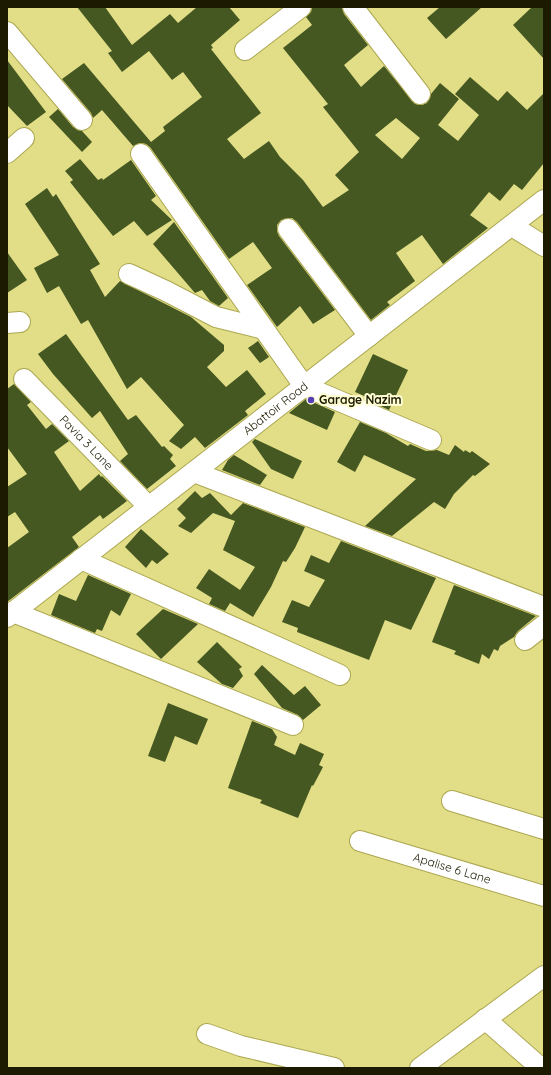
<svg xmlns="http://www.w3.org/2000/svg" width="551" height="1075" viewBox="0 0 551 1075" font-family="Quicksand,sans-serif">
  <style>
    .building { fill: #455822; fill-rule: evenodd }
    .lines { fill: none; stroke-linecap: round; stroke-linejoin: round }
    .minor-casing { stroke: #aca751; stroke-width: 22 }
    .minor { stroke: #fff; stroke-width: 20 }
    .poi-dot { fill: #563fb6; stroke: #fefdd3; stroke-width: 1.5 }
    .labels { text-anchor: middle; stroke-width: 4; stroke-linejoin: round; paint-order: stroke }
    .poi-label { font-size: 12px; font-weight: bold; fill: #1c1b01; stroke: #fefdd3; text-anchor: start }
    .street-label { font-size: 12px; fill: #1c1b01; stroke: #fefdd3 }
  </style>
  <rect width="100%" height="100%" fill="#e2de87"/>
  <path class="building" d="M77,7h28l27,38 38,-31 8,9 19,-16h32l11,13 -29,25 2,3 -2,1 50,64 -34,26 17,20 25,-18 11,16 23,23 20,27 26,-17 -14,-15 24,-23 -36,-45 5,-3 -45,-56 29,-23 -6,-8 5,-5 1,-5h30l2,7 24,31 -24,20 17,22 23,-21 31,38 7,1 5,-2 4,-9 9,-11 19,16 -21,26 20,16 21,-26 -24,-21 15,-17 28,24 9,-10 20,19 17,-17v70l-22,27 -8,-6 -14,17 -11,-9 -19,23 18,13 -45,36 -21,-29 -26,18 19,28 -28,21 3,3 -19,15 -74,-98 -5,-4 -11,2 -4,5v6l2,5 56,74 -22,14 -13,-18 -23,21 -30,-42 25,-17 -19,-26 -24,17 -79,-112 -4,-3 -6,-1 -7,3 -31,-36 -9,8 -2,-5 -29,-34 22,-16 67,79 14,-11 -2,-4 39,-30 -19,-25 -11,8 -23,-29 -27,21 -14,-19 4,-2zM396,118l24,20 -18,21 -27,-24z
    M440,7h42l-36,32 -19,-21z
    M532,7h12v52l-31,-34z
    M7,60l39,52 -19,14 -20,-21z
    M58,109l15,18 9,4 10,11 -10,10 -33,-35z
    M80,159l18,21 4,-2 1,2 28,-20 25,36 -5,4 21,20 -25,16 -13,-15 -21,15 -43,-54 3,-2 -8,-9z
    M47,188l6,9 3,-3 44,70 -10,6 15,27 15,-16 71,36 33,28v6l-17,16 19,20 21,-17 19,24 -21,17 3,4 -43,33 -10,-11 -14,12 -12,-8 15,-16 -43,-48 -14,12 -39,-69 -7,4 -22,-38 -12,7 -13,-25 25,-13 -34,-51z
    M174,222l54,76 -9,8 -9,-5 -8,-11 -7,3 -42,-49z
    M7,252l20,28 -20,13z
    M66,334l62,86 8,-5 26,32 2,-1 9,9 -3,4 6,7 -29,23 -27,-28 8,-7 -28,-43 -8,7 -39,-44 -15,-20z
    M258,341l11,16 -9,6 -12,-15z
    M373,354l35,16 -19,40 -19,-9 1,-2 -16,-7z
    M14,384l17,18 -4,3 19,24 6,-5 17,17 -15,11 26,39 19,-17 2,3 1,-1 25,25 -24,18 -3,-4 -28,22 7,10 -72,55v-54l22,-16 -14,-20 -8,5v-30l20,-13 -20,-27v-58z
    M306,399l29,13 -8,18 -38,-17z
    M360,422l26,11 22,13 2,-2 16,7 11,-1 12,5 6,-10 9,7 1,-2 5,3 2,-2 18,13 -15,12 -2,-1 -19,19 -9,15 -11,-7 -42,34 -27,-10 51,-47 -52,-24 -9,17 -18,-10z
    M255,439l47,22 -9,18 -22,-10 -19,-27z
    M234,455l33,20 -7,10 -38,-15 6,-10z
    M195,491l7,7 8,-5 21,22 12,-12 62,24 -10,21 -9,14 -3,-1 -12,26 -18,30 -23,-14 -5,8 -16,-7 3,-6 -16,-10 13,-19 31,21 15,-23 -32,-17 12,-29 -22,-8 -22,20 -13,-7 8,-8 -9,-9z
    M141,529l28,25 -12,10 -5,-4 -6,8 -21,-21z
    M341,541l95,37 -25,52 -26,-10 -16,40 -72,-28 1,-4 -16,-6 10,-22 17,7 16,-27 -21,-9 7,-16 18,8z
    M88,575l43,19 -11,22 -9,-6 -9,21 -5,-2 -2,4 -44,-18 8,-21 17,7z
    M454,585l82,31 -18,15 -4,6 -14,9 -2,5 -4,-2 -5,10 -7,-5 -3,10 -25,-10 2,-3 -24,-9z
    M163,609l35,15 -37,35 -25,-25z
    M217,642l25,25 -3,2 4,7 -10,12 -11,-4 -25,-22z
    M262,665l32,30 11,-9 16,19 -18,15 -5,-5 -16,-7 -28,-34z
    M168,703l40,16 -11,26 -22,-9 -10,26 -17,-6z
    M252,721l20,8 5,8 -3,8 21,10 5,-12 24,11 -5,11 4,2 -10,19 -1,-1 -14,33 -38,-15 2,-3 -34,-12z"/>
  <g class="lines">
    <g class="minor-casing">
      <g id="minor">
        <path d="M353,7l67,87"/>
        <path d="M7,32l75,88"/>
        <path d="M245,50l56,-43"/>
        <path d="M7,153l17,-15"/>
        <path d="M141,154l163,232 127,54"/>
        <path d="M512,226l32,20"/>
        <path d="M288,229l81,107"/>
        <path d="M129,274l37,17 50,26 48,12"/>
        <path d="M7,323l13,-1"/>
        <path id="s1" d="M24,379l125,128"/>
        <path d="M194,472l350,135"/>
        <path d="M81,559l259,116"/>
        <path d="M13,612l280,113"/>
        <path id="s2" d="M7,617l537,-417"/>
        <path d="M525,640l19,-15"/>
        <path d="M452,801l92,28"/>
        <path id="s3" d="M360,841l184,55"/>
        <path d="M485,1019l56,49"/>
        <path d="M207,1034l34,12 93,22"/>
        <path d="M420,1068l124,-92"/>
      </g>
    </g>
    <use href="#minor" class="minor"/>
  </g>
  <circle class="poi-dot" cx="311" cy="400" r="4"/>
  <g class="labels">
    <g class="poi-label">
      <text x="319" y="404">Garage Nazim</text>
    </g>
    <g class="street-label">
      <text dy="4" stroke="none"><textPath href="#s2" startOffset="340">Abattoir Road</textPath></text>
      <text dy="4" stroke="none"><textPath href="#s1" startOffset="89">Pavia 3 Lane</textPath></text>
      <text dy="4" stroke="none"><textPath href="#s3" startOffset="96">Apalise 6 Lane</textPath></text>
    </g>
  </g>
  <rect width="551" height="1075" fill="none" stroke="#1c1b01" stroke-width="16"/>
</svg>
